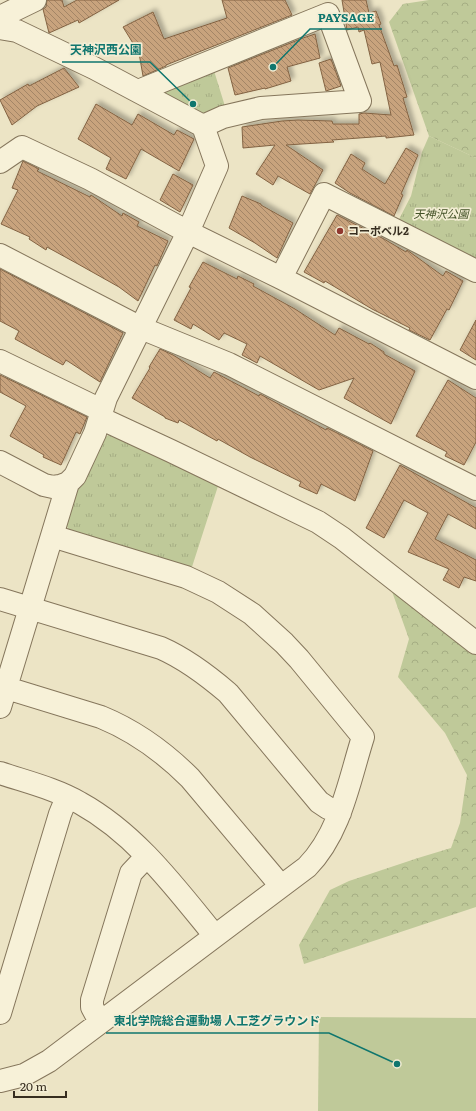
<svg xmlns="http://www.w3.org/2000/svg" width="476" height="1111" viewBox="0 0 476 1111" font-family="Literata,'Noto Sans JP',serif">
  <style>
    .green { fill: #bfc999 }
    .forest { fill: url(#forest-crowns) }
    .park { fill: url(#park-tufts) }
    .building { fill: url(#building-back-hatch); stroke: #836343; filter: url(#shadow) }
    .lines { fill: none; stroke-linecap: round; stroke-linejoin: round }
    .minor-casing { stroke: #85765c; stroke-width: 24 }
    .minor { stroke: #f7f1d8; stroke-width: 22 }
    .poi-dot { fill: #91382f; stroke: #f3edd4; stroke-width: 1.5 }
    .labels { text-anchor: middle; stroke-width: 3.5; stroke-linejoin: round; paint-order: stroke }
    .park-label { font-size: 11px; font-style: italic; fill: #435227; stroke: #f3edd4 }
    .poi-label { font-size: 11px; font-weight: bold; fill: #362d1f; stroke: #f3edd4; text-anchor: start }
    .leader { fill: none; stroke: #0f766e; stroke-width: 1.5 }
    .callout-dot { fill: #0f766e; stroke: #f3edd4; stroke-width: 1.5 }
    .callout-label { font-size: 12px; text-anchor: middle; font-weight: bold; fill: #0f766e; stroke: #f3edd4; stroke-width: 3.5; stroke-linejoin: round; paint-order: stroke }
  </style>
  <defs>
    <pattern id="forest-crowns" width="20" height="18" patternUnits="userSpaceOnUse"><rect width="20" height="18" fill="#bfc999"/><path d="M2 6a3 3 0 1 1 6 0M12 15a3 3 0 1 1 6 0" fill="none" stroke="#a5ad83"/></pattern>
    <pattern id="park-tufts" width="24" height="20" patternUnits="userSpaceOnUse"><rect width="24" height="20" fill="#bfc999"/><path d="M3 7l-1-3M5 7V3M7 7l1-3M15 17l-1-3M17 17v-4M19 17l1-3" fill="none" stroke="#a5ad83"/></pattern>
    <pattern id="building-back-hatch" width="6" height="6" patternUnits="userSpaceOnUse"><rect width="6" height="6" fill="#c8a37d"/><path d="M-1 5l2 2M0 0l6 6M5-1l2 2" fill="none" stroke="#a38566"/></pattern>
    <filter id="shadow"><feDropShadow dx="3.5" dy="-3.5" stdDeviation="2" flood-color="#0004"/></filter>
  </defs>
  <rect width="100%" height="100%" fill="#ece4c5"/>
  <path class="green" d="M319,1017l157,1v93h-158z"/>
  <path class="forest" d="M429,0h47v158l-47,-22 -40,-114 14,-18z
    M390,586l86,67v254l-172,57 -5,-19 31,-55 19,-9 69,-23 33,-10 9,-25 7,-48 -22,-42 -47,-56 11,-38z"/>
  <path class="park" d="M211,61l17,55 -25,10 -65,-35z
    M429,136l47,22v112l-82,-41 17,-33 11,-44z
    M114,432l105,51 -28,87 -121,-37 -5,-11 8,-27 30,-57z"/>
  <path class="building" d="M47,0h15l2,7 13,-7h42l-40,23 -1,-3 -29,13 -6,-24 3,-2z
    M222,0h63l7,15 -126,50v1l-23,10 -4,-23 -16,-26 30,-15 11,27 63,-21z
    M342,0h24l3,13 7,-2 5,13 -2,1 15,41 3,-1 10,32 -4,1 11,37 -28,3v-2l-54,4 2,2 -48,3 37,25 -13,24 -32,-18 -5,9 -17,-11 19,-29 -32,3 -1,-21 40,-6 16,-1 34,1 1,3h26v-10l5,-1 27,2 -11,-53 -8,2 -8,-34 -5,2 -1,-5 -11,3z
    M315,34l5,24 -33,9 4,14 -26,8v-1l-30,7 -7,-27 75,-30z
    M331,59l10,27 -15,5 -7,-28z
    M64,68l15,19 -42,19 -25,19 -12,-25 28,-16 1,2z
    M96,104l36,21 6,-11 36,21 3,-5 17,9 -15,32 -38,-22 -15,30 -20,-10 5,-11 -33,-19z
    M406,148l12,7 -17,39 2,1 -9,21 -44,-23 -15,-10 16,-29 14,9 -3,6 23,15z
    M23,161l16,8 -2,2 53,26 1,-2 31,21 1,-3 16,9 -2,4 31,15 -11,25 -2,-1 -17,36 -19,-14 -41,-23 -31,-17 -1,3 -17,-11 1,-2 -29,-13 17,-34 -6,-2z
    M173,174l20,11 -13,27 -20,-12z
    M242,196l19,8v1l32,18 -16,35 -22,-15 -26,-15z
    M337,215l47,24 22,13 1,-2 36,26 3,-5 17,10 -14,29 -2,-1 -17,31 -21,-10 1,-2 -38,-19 -47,-28 -1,2 -20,-11z
    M203,262l34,17 1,-3 16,8 -1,2 42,23 40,26 4,-7 30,16 1,-1 14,9v2l31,17 -24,53 -47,-26 10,-20 -35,12 -59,-34 -3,7 -15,-8 5,-11 -23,-11 -5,7 -26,-16 -2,5 -17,-9 17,-32 -2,-1z
    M0,269l123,64 -23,49 -34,-22 -3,5 -48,-26 4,-8 -19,-10z
    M476,320v40l-16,-10z
    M160,349l13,6 37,23 4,-6 45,24 1,-2 66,36 1,-2 46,23 -18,50 -34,-17 -4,10 -18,-8 2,-4 -51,-25 -32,-18 -1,2 -38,-21 -1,3 -13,-5v-1l-33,-19 18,-30 -1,-1z
    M0,375l87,42 -7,17 -4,-2 -15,33 -18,-8 1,-2 -34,-19 16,-30 -26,-14z
    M448,380l28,18v44l-12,23 -19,-9 2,-4 -31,-16z
    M400,465l76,43v21l-28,-15 -13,25 41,21v21l-12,-4 -5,11 -16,-8 6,-11 -41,-17 20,-39 -24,-13 -20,38 -18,-10z"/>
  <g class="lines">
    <g class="minor-casing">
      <path id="minor" d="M0,17l35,-17
        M0,28l17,3 77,37 109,58 14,40 -29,66 -82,166 -11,35 -20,43 -7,7 -8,3 -7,1 -9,-2 -44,-23
        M138,91l190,-77 32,87 -99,7 -38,9 -20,9
        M0,162l22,-15 68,32 98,53 93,46 195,100
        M0,255l141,73 88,36 247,125
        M281,278l43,-84 152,77
        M0,361l101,49
        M100,418l71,33 147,71 24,16 134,105
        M0,599l161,49c25,11 46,27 67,45l91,109 9,6 12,5
        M0,686l101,31c34,14 63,35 89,61l91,108
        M0,707l68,-224
        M0,773c27,9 56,16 80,30 56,31 95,84 135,133
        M0,1013l60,-199 7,-17
        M100,1022l-8,-15v-7l39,-127 16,-17
        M0,1081l24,-6 25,-14 258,-194c34,-35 42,-86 56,-130l-64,-78 -15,-16 -32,-29 -34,-22 -32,-15 -134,-41"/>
    </g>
    <use href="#minor" class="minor"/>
  </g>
  <circle class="poi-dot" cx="340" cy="231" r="4"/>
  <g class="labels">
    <g class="park-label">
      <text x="441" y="218">天神沢公園</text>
    </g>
    <g class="poi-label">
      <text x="348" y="235">コーポベル2</text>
    </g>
  </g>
  <path class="leader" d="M273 67L310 29H382M193 104L150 62H62M397 1064L329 1033H106"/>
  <g class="callout-dot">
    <circle cx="273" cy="67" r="4"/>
    <circle cx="193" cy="104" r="4"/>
    <circle cx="397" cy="1064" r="4"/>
  </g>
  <g class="callout-label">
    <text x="346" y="22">PAYSAGE</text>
    <text x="106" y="54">天神沢西公園</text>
    <text x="217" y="1025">東北学院総合運動場 人工芝グラウンド</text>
  </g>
  <path d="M14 1091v6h52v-6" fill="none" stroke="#362d1f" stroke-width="2"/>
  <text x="20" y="1091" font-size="12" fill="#362d1f" stroke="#f3edd4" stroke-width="3" paint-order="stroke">20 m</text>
</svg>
